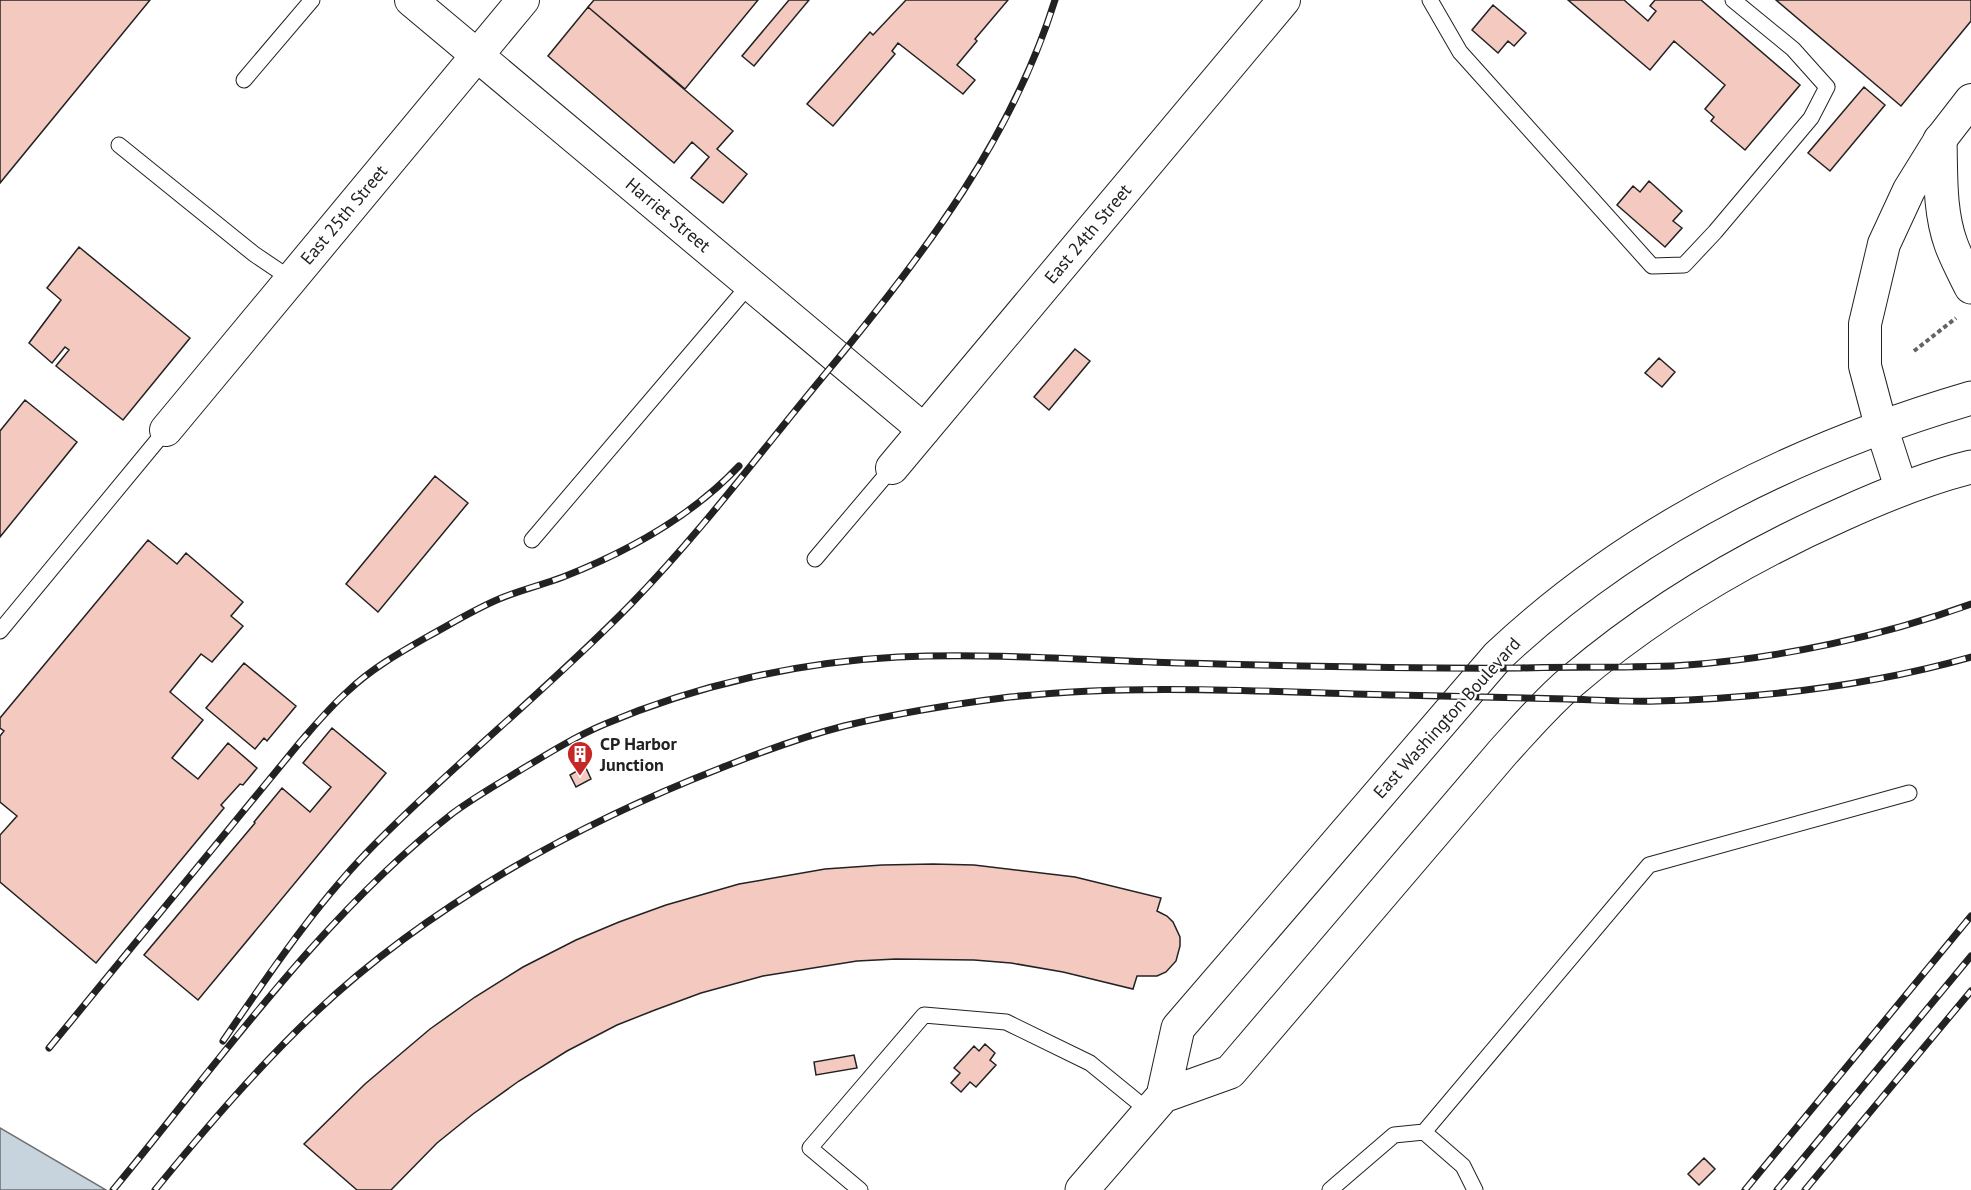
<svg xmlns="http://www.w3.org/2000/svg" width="1971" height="1190" viewBox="0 0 1971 1190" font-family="'PT Sans',sans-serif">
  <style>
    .water { fill: #c7d3dd; stroke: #6f6f6f; stroke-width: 1.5 }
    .building { fill: #f3c9c0; stroke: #222; stroke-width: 1.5 }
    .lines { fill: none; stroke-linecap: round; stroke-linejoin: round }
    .service-casing { stroke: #222; stroke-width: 17 }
    .minor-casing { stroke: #222; stroke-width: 34 }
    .primary-casing { stroke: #222; stroke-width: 35 }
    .path { stroke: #646464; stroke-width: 4; stroke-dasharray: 4.5 3; stroke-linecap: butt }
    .service { stroke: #fff; stroke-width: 15 }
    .minor { stroke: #fff; stroke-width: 32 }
    .primary { stroke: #fff; stroke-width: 33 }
    .rail-casing { stroke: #222; stroke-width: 7 }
    .rail { stroke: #fff; stroke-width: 4.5; stroke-dasharray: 14; stroke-linecap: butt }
    .labels { text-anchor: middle; stroke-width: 4.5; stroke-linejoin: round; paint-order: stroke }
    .street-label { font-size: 18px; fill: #222; stroke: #fff }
    .poi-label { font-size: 18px; font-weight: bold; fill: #222; stroke: #fff; text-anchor: start }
  </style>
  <rect width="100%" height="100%" fill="#fff"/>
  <path class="water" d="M0,1128l106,62h-106z"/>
  <path class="building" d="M0,0h150l-150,183z
    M594,0h164l-73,89 -97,-82z
    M789,0h20l-55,66 -12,-10z
    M906,0h102l-33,39 2,2 -20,24 18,15 -12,14 -65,-51 -6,8 3,3 -62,72 -26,-22 63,-72 3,3z
    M1568,0h56l24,21 8,-10 -6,-5 5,-6h46l99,85 -55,65 -34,-29 3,-4 -9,-8 20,-24 -51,-44 -24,29z
    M1776,0h195v21l-70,85z
    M1493,5l33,28 -12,13 -6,-5 -10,12 -26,-23z
    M588,7l145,124 -16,18 30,25 -24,29 -32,-25 18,-21 -17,-15 -18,21 -126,-107z
    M1864,87l21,18 -55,66 -22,-18z
    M1649,181l33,30 -9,10 9,7 -17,19 -48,-42 16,-19 7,6z
    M79,247l111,91 -67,82 -67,-54 13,-16 -4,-3 -13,16 -23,-20 32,-43 -14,-12z
    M1075,349l15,12 -41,49 -15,-13z
    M1659,358l16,14 -13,15 -17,-14z
    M25,400l52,42 -77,95v-106z
    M435,476l33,27 -90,109 -32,-28z
    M148,540l29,24 9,-11 57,49 -12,14 12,10 -31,36 -11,-8 -31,38 33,28 -31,38 26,21 30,-36 29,25 -14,17 -3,-1 -19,21 3,3 -128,155 -96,-81v-47l17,-19 -17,-14v-66l4,-5 -4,-3v-10z
    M244,663l52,43 -29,35 -3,-3 -9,11 -49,-41z
    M332,728l54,45 -188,227 -54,-45 111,-132 -1,-1 28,-34 28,24 21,-25 -28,-24z
    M585,766l6,13 -15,8 -6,-12z
    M933,864l41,1 101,12 86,21 -4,13 10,5 6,6 7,15v9l-4,15 -10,11 -9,4h-20l-4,13 -70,-17 -52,-9 -37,-3 -78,-1 -39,2 -94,15 -62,17 -46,17 -38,15 -50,26 -48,30 -46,33 -36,29 -46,47h-34l-53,-46 61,-60 65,-55 45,-32 48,-30 53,-27 43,-18 47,-17 73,-21 86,-15 57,-4z
    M985,1044l10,9 -5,7 6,5 -20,22 -6,-5 -9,10 -10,-9 9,-10 -6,-5 20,-22 5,5z
    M854,1055l3,13 -41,7 -2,-13z
    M1704,1158l11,11 -16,16 -11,-11z"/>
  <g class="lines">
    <g class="service-casing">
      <path id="service" d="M1430,0l30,52 192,214 32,-1 31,-33 96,-114 16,-31 -34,-38 -60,-49
        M244,80l68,-80
        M119,145l135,109 37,25
        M532,540l218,-256
        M815,559l77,-91
        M0,631l166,-201
        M1424,1132l225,-267 260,-72
        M860,1190l-50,-42 114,-133 82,7 84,41 60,49
        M1330,1190l64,-55 30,-3 39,34 12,24"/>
    </g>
    <g class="minor-casing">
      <path id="minor" d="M411,0l513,430
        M166,430l357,-430
        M892,468l392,-468
        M1901,488l-20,-62 -16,-60v-42l19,-80 25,-54 31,-50 31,-40"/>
    </g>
    <g class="primary-casing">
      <path id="primary" d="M1940,140c1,34 -1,71 11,104 5,14 13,29 20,43
        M1163,1096l67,-24 273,-320c22,-24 44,-50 69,-71 81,-69 174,-124 271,-167 42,-19 83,-36 128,-47
        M1082,1190l81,-94 15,-68 320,-372c133,-125 299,-207 473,-258"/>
    </g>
    <path class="path" d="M1914,351l42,-33"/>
    <use href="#service" class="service"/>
    <use href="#minor" class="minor"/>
    <use href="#primary" class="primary"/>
    <g class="rail-casing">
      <path id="rail" d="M223,1041c48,-70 96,-142 157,-202 81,-81 171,-153 251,-235 74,-76 137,-162 205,-243 91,-112 175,-221 219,-361
        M49,1048l252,-307c15,-17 30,-35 47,-50 23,-22 51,-38 79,-54 24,-13 46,-27 72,-38 21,-9 43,-14 64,-22 64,-25 129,-61 176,-111
        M113,1190c106,-128 208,-274 340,-377 19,-14 41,-27 61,-39 30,-18 60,-37 91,-50 92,-39 194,-62 293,-67 93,-4 187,3 280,6 115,3 229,6 343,5 35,-1 69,-1 104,-1 21,-1 42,0 62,-2 94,-7 196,-29 284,-61
        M155,1190c50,-61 102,-122 160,-177 113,-107 262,-189 406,-245 40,-16 81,-31 123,-42 54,-13 110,-22 166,-29 129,-14 259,-5 388,-2 56,1 113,3 169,4 30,1 60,3 90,2 106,-3 212,-15 314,-44
        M1745,1190l226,-274
        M1777,1190l194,-234
        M1805,1190l166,-199"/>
    </g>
    <use href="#rail" class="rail"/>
  </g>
  <defs>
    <g id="building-pin" transform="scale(1.35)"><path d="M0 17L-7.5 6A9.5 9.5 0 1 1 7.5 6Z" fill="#c62828" stroke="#fff"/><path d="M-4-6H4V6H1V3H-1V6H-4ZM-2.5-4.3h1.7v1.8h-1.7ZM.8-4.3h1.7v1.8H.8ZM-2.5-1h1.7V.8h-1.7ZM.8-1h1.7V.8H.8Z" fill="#fff"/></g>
  </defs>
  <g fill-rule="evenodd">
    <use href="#building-pin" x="580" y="754"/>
  </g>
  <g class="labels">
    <g class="street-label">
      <text transform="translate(344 215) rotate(-50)" y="6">East 25th Street</text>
      <text transform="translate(668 215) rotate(40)" y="6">Harriet Street</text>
      <text transform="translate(1088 234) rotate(-50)" y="6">East 24th Street</text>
      <text transform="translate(1447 718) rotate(-48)" y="6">East Washington Boulevard</text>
    </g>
    <g class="poi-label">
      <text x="600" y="750">CP Harbor<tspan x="600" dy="21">Junction</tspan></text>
    </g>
  </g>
</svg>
